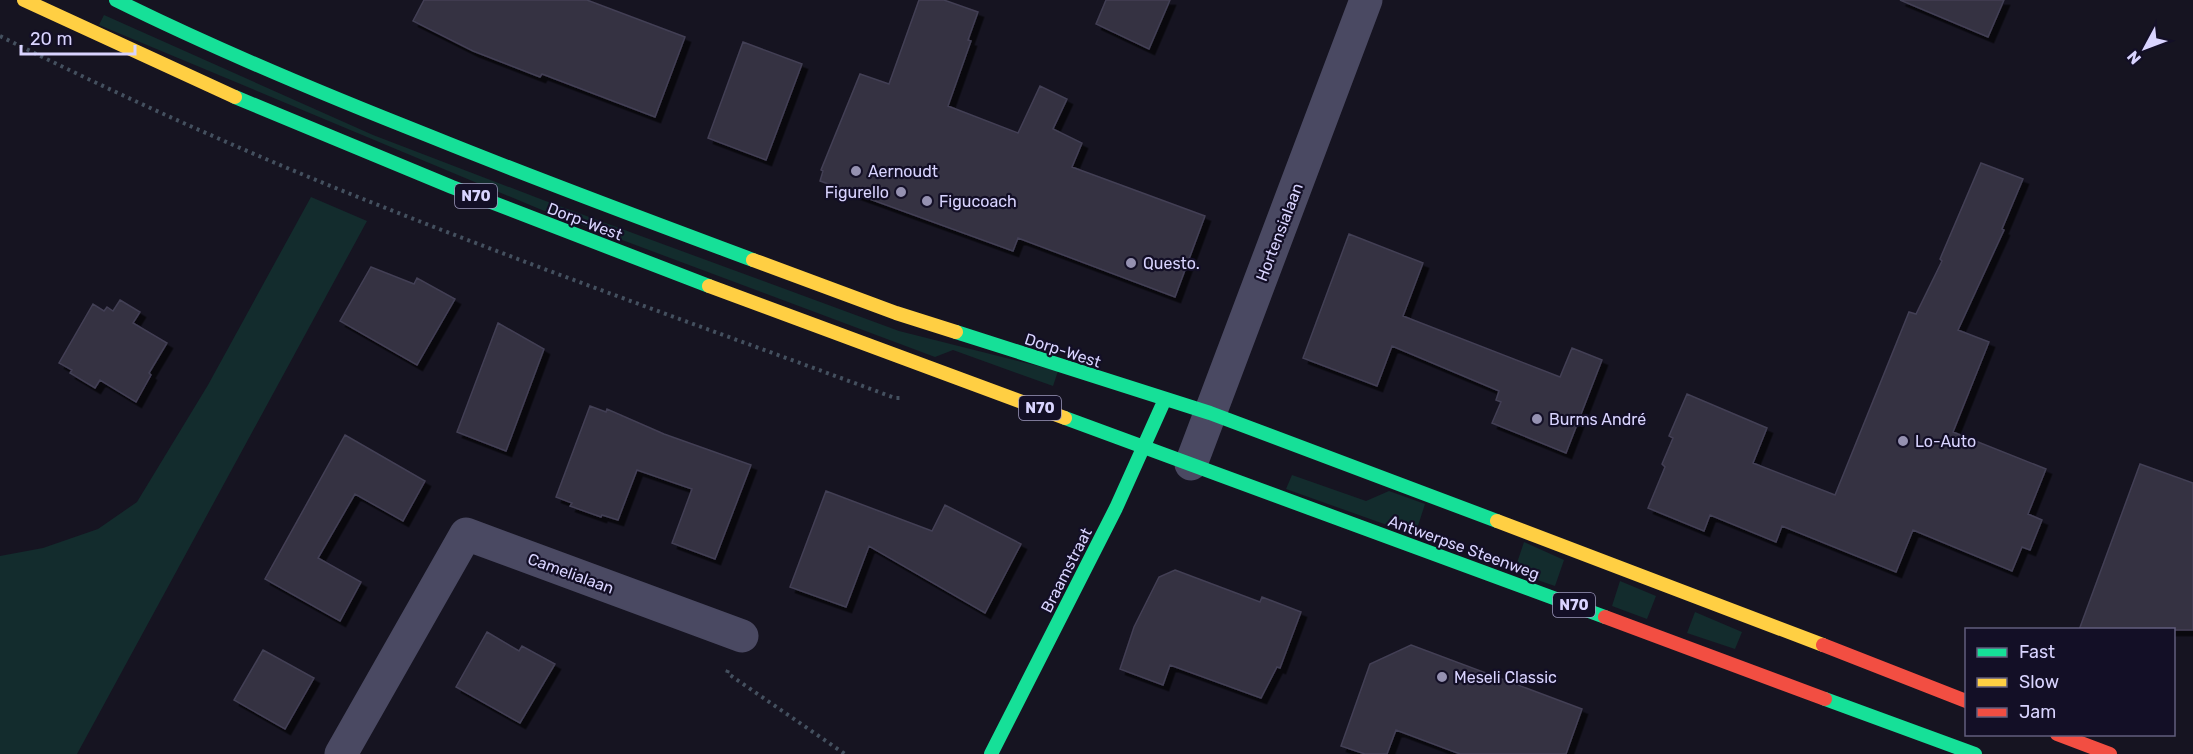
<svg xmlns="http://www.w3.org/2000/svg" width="2193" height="754" viewBox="0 0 2193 754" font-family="Rubik,sans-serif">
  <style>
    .green { fill: #132c2d }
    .building { fill: #343243; stroke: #433f54; stroke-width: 1.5; filter: url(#shadow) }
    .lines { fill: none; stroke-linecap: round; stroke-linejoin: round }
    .path { stroke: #44505f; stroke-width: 4; stroke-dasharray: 3 4.5; stroke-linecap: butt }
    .street { stroke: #4a4962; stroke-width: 33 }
    .fast { stroke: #16e098; stroke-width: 14 }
    .slow { stroke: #ffcf43; stroke-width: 14 }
    .jam { stroke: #f24e42; stroke-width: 14 }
    .poi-dot { fill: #9591b1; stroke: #130f26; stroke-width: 2 }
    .labels { text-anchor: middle; stroke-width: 4.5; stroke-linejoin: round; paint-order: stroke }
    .shield { fill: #130f26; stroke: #9e99be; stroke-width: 1.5 }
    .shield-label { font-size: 15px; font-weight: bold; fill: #d9d4ff }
    .poi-label { font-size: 16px; fill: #d9d4ff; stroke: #130f26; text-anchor: start }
    .street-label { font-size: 16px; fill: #d9d4ff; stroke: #130f26 }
  </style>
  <defs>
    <filter id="shadow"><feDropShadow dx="5.5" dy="5.5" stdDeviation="0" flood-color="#0009"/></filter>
  </defs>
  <rect width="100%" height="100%" fill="#161421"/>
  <path class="green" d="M104,15l269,120 170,65 356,131 159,40 -5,15 -100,-36 -18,7 -393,-147 -443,-185z
    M311,197l56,24 -290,533h-77v-198l43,-8 55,-19 39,-27 71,-117z
    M1292,475l74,26 23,-10 36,13 -10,31 -129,-46z
    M1524,542l40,18 -9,26 -41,-14z
    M1620,581l36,15 -9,23 -35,-13z
    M1695,612l47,20 -7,17 -48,-16z"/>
  <path class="building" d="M424,0h163l98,37 -30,80 -113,-43 -2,3 -67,-26 -60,-30z
    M919,0h25l34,12 -10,28 3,1 -23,65 70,27 22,-47 27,13 -14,30 29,14 -10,24 133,49 -30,81 -157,-59 -5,13 -193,-70 3,-10 -2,-1 39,-96 29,10z
    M1106,0h64l-21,49 -53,-25z
    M1900,0h104l-16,37z
    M743,42l59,22 -36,96 -58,-22z
    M1981,163l42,16 -21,50 2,1 -46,100 31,12 -36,90 93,37 -18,45 14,6 -12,30 -8,-3 -10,24 -99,-41 -17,42 -114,-46 -6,16 -66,-27 -6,16 -56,-23 17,-41 -3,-3 11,-26 -4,-2 18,-42 80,34 -14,35 82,32 74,-183 7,2 26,-53 -2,-2z
    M1349,234l74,29 -20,53 157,61 12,-29 30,12 -36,93 -74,-30 9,-21 -5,-2 3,-9 -107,-45 -15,40 -74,-28z
    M371,267l43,17 3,-6 38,21 -38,66 -77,-44z
    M120,300l20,12 -7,11 34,20 -18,30 2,2 -15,27 -36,-22 -5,8 -25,-15 2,-3 -13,-7 34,-59 11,7 3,-4 6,4z
    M498,323l46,26 -38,102 -49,-19z
    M590,406l16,6 1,-3 57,25 87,31 -36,94 -43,-16 20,-54 -55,-19 -19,50 -16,-5 -1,2 -31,-11 2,-3 -16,-6z
    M345,435l80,46 -22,40 -48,-27 -37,64 43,24 -21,39 -75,-42z
    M2140,464l53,19v147h-114z
    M826,491l106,40 13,-26 76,39 -36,69 -116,-67 -23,61 -56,-20z
    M1175,570l85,32 2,-5 39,15 -21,56 -3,-1 -16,31 -91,-33 -7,20 -43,-16 14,-42 25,-50z
    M487,632l32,19 3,-5 33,18 -35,59 -64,-36z
    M1411,645l171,64 -16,45h-106l-64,-24 -9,24h-22l-24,-8 29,-82z
    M263,650l51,28 -29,51 -51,-29z"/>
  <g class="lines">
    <path class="path" d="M0,36c118,59 240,114 363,163 175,70 354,133 532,199h6
      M728,670l-1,3 118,81"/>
    <path class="street" d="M1191,464l175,-464
      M341,754l125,-220 276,102"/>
    <path class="fast" d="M116,0c103,51 209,95 316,137 106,43 214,83 321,123
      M235,97l217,90 257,99
      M956,332l254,81 287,108
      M1065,418l540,199
      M1825,699l150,55
      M991,754l125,-246 49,-109"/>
    <path class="slow" d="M24,0l211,97
      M753,260l143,53 60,19
      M709,286l356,132
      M1497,521l326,124"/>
    <path class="jam" d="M1605,617l220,82
      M1823,645l143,56
      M2057,734l53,20"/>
  </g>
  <g class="poi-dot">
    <circle cx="856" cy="171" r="6"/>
    <circle cx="901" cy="192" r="6"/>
    <circle cx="927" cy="201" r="6"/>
    <circle cx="1131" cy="263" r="6"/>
    <circle cx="1537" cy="419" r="6"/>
    <circle cx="1903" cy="441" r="6"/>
    <circle cx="1442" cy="677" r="6"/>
  </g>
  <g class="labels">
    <g class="shield">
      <rect x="455" y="184" width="42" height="24" rx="4.5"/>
      <rect x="1019" y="396" width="42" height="24" rx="4.5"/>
      <rect x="1553" y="593" width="42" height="24" rx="4.5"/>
    </g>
    <g class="shield-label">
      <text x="476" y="201">N70</text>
      <text x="1040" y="413">N70</text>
      <text x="1574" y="610">N70</text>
    </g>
    <g class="poi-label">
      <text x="868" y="177">Aernoudt</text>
      <text x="889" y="198" text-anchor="end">Figurello</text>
      <text x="939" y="207">Figucoach</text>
      <text x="1143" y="269">Questo.</text>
      <text x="1549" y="425">Burms André</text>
      <text x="1915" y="447">Lo-Auto</text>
      <text x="1454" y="683">Meseli Classic</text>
    </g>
    <g class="street-label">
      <text transform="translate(585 221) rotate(21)" y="6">Dorp-West</text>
      <text transform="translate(1279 232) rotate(-69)" y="6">Hortensialaan</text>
      <text transform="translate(1063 350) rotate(18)" y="6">Dorp-West</text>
      <text transform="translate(1464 547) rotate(20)" y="6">Antwerpse Steenweg</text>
      <text transform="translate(1066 570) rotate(-63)" y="6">Braamstraat</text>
      <text transform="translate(571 573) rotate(20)" y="6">Camelialaan</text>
    </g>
  </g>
  <rect x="1965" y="628" width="210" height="108" fill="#130f26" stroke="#625e7d" stroke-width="1.5"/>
  <rect x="1977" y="648" width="30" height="9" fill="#16e098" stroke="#625e7d" stroke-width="1.5"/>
  <text x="2019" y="658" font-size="18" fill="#d9d4ff">Fast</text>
  <rect x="1977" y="678" width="30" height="9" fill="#ffcf43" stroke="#625e7d" stroke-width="1.5"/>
  <text x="2019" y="688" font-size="18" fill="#d9d4ff">Slow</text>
  <rect x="1977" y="708" width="30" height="9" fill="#f24e42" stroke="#625e7d" stroke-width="1.5"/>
  <text x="2019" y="718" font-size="18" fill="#d9d4ff">Jam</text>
  <g transform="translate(2145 48) rotate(229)" stroke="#130f26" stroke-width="4.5" paint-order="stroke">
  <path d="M0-4.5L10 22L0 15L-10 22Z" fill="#d9d4ff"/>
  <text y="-9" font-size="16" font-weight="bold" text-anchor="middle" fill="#d9d4ff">N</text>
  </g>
  <path d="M21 45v9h114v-9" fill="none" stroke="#d9d4ff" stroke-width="3"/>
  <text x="30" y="45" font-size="18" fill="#d9d4ff" stroke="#130f26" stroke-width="4.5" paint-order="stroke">20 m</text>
</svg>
